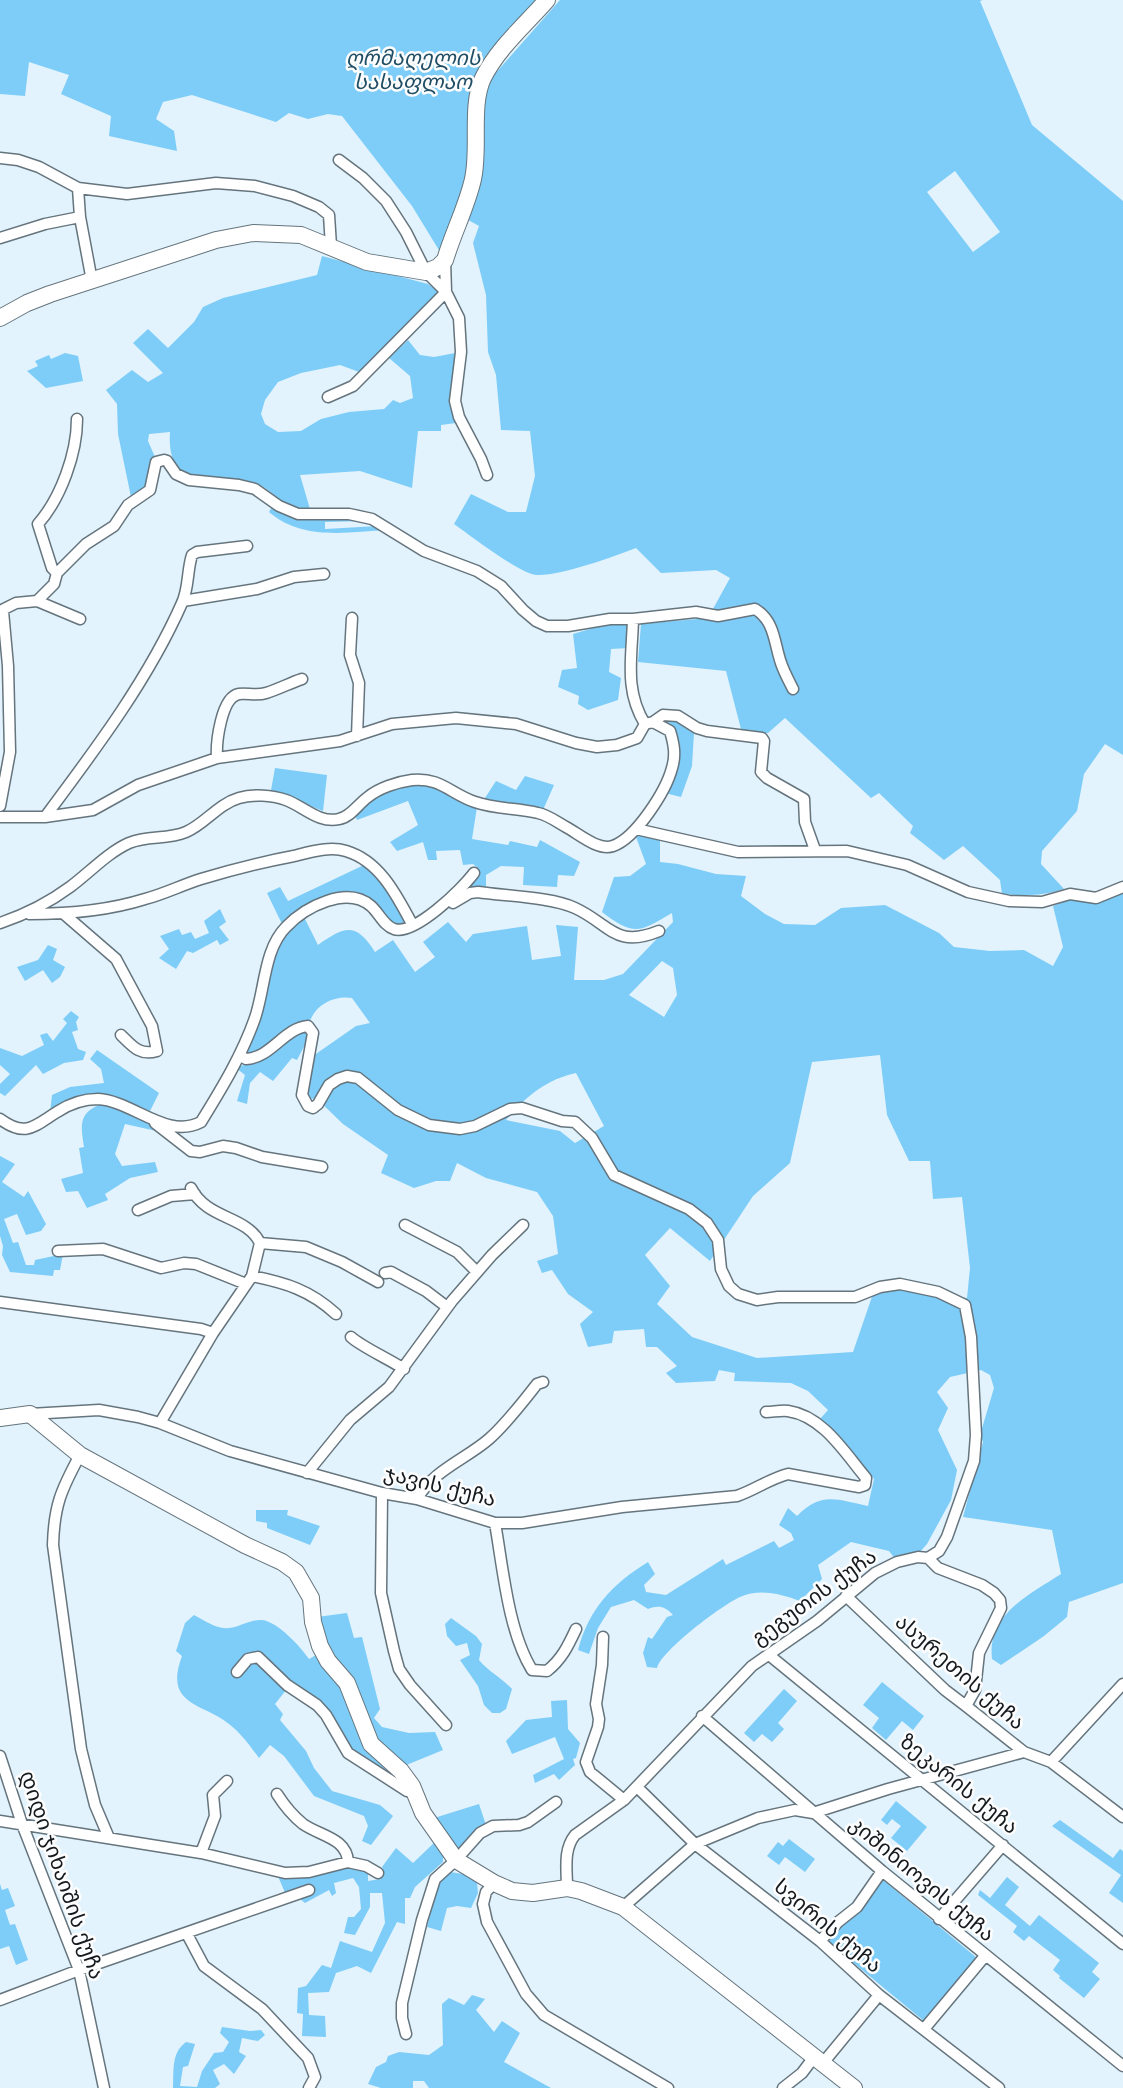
<svg xmlns="http://www.w3.org/2000/svg" width="1123" height="2088" viewBox="0 0 1123 2088" font-family="Lora,'Noto Sans Georgian',serif">
  <style>
    .green { fill: #7dcdf8; fill-rule: evenodd }
    .lines { fill: none; stroke-linecap: round; stroke-linejoin: round }
    .street-casing { stroke: #65747d; stroke-width: 13 }
    .secondary-casing { stroke: #65747d; stroke-width: 18 }
    .street { stroke: #fff; stroke-width: 10 }
    .secondary { stroke: #fff; stroke-width: 16 }
    .labels { text-anchor: middle; stroke-width: 5; stroke-linejoin: round; paint-order: stroke }
    .park-label { font-size: 21px; font-style: italic; fill: #1f4e65; stroke: #fdfdfd }
    .street-label { font-size: 21px; fill: #141a1e; stroke: #fdfdfd }
  </style>
  <rect width="100%" height="100%" fill="#e2f3fd"/>
  <path class="green" d="M0,0h544l-62,81 -5,74 -32,105 -33,-54 -70,-90 -14,-2 -20,5 -19,-6 -13,9 -84,-27 -29,7 -7,17 18,12 3,20 -68,-15 2,-20 -50,-22 8,-19 -40,-13 -4,34 -25,-2z
    M560,0h423l-3,1 52,124 91,76v554l-18,-11 -21,30 -7,37 -35,40 -1,13 23,25c-22,7 -40,7 -62,5l-2,-14 -37,-34 -19,14 -34,-27 3,-7 -34,-33 -8,5 -86,-80 -17,15h-26l-16,-62 -88,-9 3,-38 67,-6 22,-40 -14,-8 -55,3 -25,-25c-24,9 -75,28 -99,27 -16,0 -67,-40 -83,-51l17,-30 37,18h18l9,-36 -5,-45 -29,-1 -5,-55 -8,-23 -2,-57 -13,-52 6,-17 -16,-9 22,-121 8,-20zM955,171l45,61 -27,20 -46,-60z
    M322,256l106,28 12,9 -78,80 -22,-8 -39,8 -23,9 -13,18 -4,14 4,10 13,8 23,-1 20,-12 28,-7 35,-3 9,-9 7,3 13,-5 -3,-22 -21,-18 19,-18 12,15 14,2 21,-4 -6,49 7,21 -15,2v6h-23l-6,57 -52,-17 -60,4 10,34c-7,-1 -15,-1 -21,-4 -13,-6 -22,-19 -37,-23 -39,-10 -86,11 -82,-50l-21,2 -1,7 7,16 -6,32 -18,8 -13,-63 -1,-30 -11,-14 26,-20 16,12 15,-9 -30,-30 15,-14 20,19 26,-26 9,-15 20,-9 94,-23z
    M65,353l13,3 5,25 -37,7 -19,-17 11,-5 -3,-5 14,-6 2,4z
    M272,507l93,14 -40,1v7l53,-3 10,4c-42,2 -85,11 -119,-18z
    M617,621l9,2 3,6v19l-18,1 -2,23 12,6 -3,22 -30,10 -10,-6 1,-8 -21,-9 4,-17 15,-2 -4,-34z
    M672,718l14,5 8,10 -2,33 -11,31 -16,-4c10,-24 26,-59 -5,-73z
    M275,768l52,7 -4,36 -52,-21z
    M525,776l29,9 -11,25 -60,-9 13,-20 20,9z
    M405,786h33l39,21 -5,32 36,6 2,-4 27,6 3,-7 40,22 -6,14 -16,-1 -1,12 -34,-2 1,-18 -23,-1 -15,9v15l-34,10 28,-24 -2,-8 -5,-4 -10,1 -3,-15 -24,1 1,9h-9l-5,-18 -26,9 -7,-9 28,-17 -10,-24 -51,19 -2,-5c17,-16 26,-24 50,-29z
    M643,835l17,1v26l18,2 38,10 30,2 -5,20 24,18 19,10 31,1 26,-17 44,-3 54,28 15,14 36,4 34,-1 29,16 10,-19 -10,-41 21,-8c24,6 27,2 49,-7v692l-54,19 -2,15 -23,19 -43,29 -9,-6c-5,-45 37,-64 69,-85l-9,-44 -89,-13 20,-75 -3,-7 14,-47 -4,-13 -9,-5 -31,7 -13,15 11,16 -10,22 19,40 -6,30 -24,44 -8,9 -23,7 -7,-9 -38,-9 -33,23 4,14 -22,22c-18,-7 -41,-13 -60,-4 -18,8 -78,53 -83,71l-10,-1 -4,-14 5,-16 4,2 15,-22 6,-2c-8,-9 -15,-10 -25,-6l-14,-9 -23,7 -13,21 -9,26 -11,-4c11,-41 34,-66 70,-88l7,12 -11,11 2,7 20,3 57,-36 3,6 48,-24 5,7 15,-8 -3,-7 -12,-8 9,-17 9,8c25,-25 40,-16 71,-10l6,-27 -54,-60 8,-9 -20,-19 -17,-8 -57,-2 1,-8 -16,-3 -4,11 -39,2 -10,-10 11,-7 -20,-19h-11l-2,-18 -30,2 -2,12 -24,4 -8,-23 13,-12 -25,-18 -16,-24 -10,3 -5,-12 21,-7 -5,-38 -16,-24 -51,-14 -29,-15 -7,18h-14l-22,7 -33,-15 7,-18 -45,-31 -27,-26 -4,1 -6,-5 7,-38 43,-30 14,-3 -18,-25c-17,-3 -36,6 -42,23l-51,33h-14l1,-5 11,-20 9,-51 14,-38 24,-23 14,28c27,-19 38,-23 57,7l18,-12 22,32 20,-15 -12,-15 25,-20 18,20 7,-8 54,-8 5,34 29,-4 -5,-31 22,2 -4,53h30l19,-6 50,-52 -1,-9c-33,19 -37,24 -70,-1l12,-35 16,-1 16,-12 -10,-27zM662,961l11,7 4,27 -13,22 -35,-22zM880,1055l7,60 22,46h21l3,38 29,-2 8,71 -3,30 -91,-13 -23,67 -96,6 -65,-21 -35,-33 13,-18 -25,-31 25,-27 40,33 43,-65 37,-33 22,-101zM576,1073l28,53 -29,17 -15,-12 -54,-11c19,-23 41,-41 70,-47z
    M364,865l24,22 17,30 -3,9 -11,-1c-8,-11 -17,-25 -30,-31 -23,-11 -60,18 -79,30l-15,-31 13,-6 8,14z
    M220,909l6,13 -7,5 10,13 -9,5 -3,-5 -24,13 -6,-2 -11,18 -17,-11 10,-9 -9,-13 19,-7 3,6 9,-3 4,7 14,-6 -5,-12z
    M48,945l9,4 -4,11 12,7 -5,10 -8,6 -9,-13 -18,11 -8,-14 21,-7z
    M71,1011l8,6 -3,5 2,8 -6,2 6,17 8,3 -3,8 -19,3 -21,11 -7,-9 -31,31 -5,-3v-9l10,-10 -10,-9v-17l22,8 22,-11 -4,-10 7,-2 6,8 14,-18 -4,-4z
    M301,1031l6,2 2,4 -12,23 -5,-2 -19,23 -13,-9 -10,11 -3,21 -10,-3 8,-26 -9,-7 36,-14z
    M97,1050l62,43 -9,18c-45,-18 -57,-26 -100,2l2,-18 18,-8 34,-4 -3,-14 -11,-10z
    M105,1103l41,16 15,13 -36,-8 -10,30 7,12 33,-4 3,10 -28,6 -25,16 3,6 -21,8 -9,-17 -12,1 -5,-13 22,-6 -4,-25 5,-1c-4,-24 -5,-36 21,-44z
    M0,1156l15,8 -13,18 22,15 4,-6 18,33 -5,7 -15,4 -9,-21 -13,5 9,24 5,-1 8,23h8l1,-5 28,-6 -3,16h-6l-1,6 -43,-4 -8,-17 1,-9 -3,-10z
    M256,1510h32l-1,5 33,11 -10,19 -43,-17v-5l-11,-2z
    M347,1613l7,25 8,-1 18,72 -6,9 8,9 27,6 26,-1 8,18 -39,16 -31,-26 -39,-76 -17,-47z
    M194,1615c10,5 23,15 35,13 11,-1 22,-9 33,-8 16,2 38,26 47,39l7,-4 21,24 68,105 -54,-34 -21,-38 -43,-23 -12,15 8,10 -3,6 26,31 8,17 18,23 48,14 13,11 -22,29 -9,-4 6,-15 -4,-10 -50,-20 -30,-40 -14,-11 -11,13c-9,-12 -18,-25 -30,-34 -25,-21 -66,-18 -47,-68l-6,-5 9,-28z
    M451,1618l25,18 6,8 -3,16c10,12 23,18 33,29l-6,20 -6,4h-8l-8,-8 -6,-19 -18,-26 10,-5 -3,-12 -11,3 -9,-10 -2,-12z
    M882,1682l42,34 -11,14 -11,-9 -16,19 -14,-12 7,-10 -16,-13z
    M784,1689l13,12 -19,22 6,6 -12,13 -10,-8 -8,8 -10,-9z
    M567,1700l1,29 12,14 -4,15 -3,1 2,6 -16,15 -5,-6 -19,9 -2,-8 31,-16 -9,-22 -43,17 -6,-13 20,-21 26,-3 -1,-16z
    M896,1801l31,26 -20,24 -16,-13 10,-12 -9,-7 -5,6 -6,-5z
    M479,1804l7,21 -28,28 -27,-34z
    M1060,1820l53,38 7,-9 3,2v52l-14,-10 12,-18 -69,-49z
    M789,1839l26,20 -10,13 -20,-15 -6,8 -12,-9 11,-14 5,4z
    M436,1841l7,12v9l-28,25 -5,11h-5v26l-8,-2 -26,51 -14,-7 -21,7 -7,19 -21,1 1,22 16,1 1,21 -24,-1 1,-22 -6,-1 1,-25 8,-2 16,-21 9,3 9,-27 32,11 13,-29 -3,-30h-12v14l-15,28 -11,-2 4,-16h6l7,-8 -2,-22 -6,-9 -19,5 2,10 -4,3 -3,-6 -24,13 -5,-4 11,-5 -25,1 -9,-21 81,-7 10,5v9l12,-2 4,-6 -2,-6 14,-19 17,15z
    M450,1872l13,2 14,9 1,10 -7,15 -14,-2 -10,2 -6,23 -14,-4 11,-46z
    M1007,1877l12,10 -14,18 25,21 9,-11 60,48 -7,9 8,7 -16,19 -25,-20 1,-2 -7,-6 7,-10 -31,-24 -5,5 -11,-9 4,-6 -39,-31 2,-5 10,8z
    M882,1879l95,79 -53,63 -96,-79 19,-22 18,-14z
    M0,1884l2,6 6,-2 7,18 -10,4 5,15 5,-1 13,36 -12,5 -7,-19 -9,3z
    M472,1995l13,4 -9,11 18,22 8,-11 18,12 -16,29 47,26h-122l-5,-7h-11v7h-32l-13,-4 8,-17 10,-5 2,-6 11,-4 30,3 14,-10 -1,-41 7,-6 15,7z
    M222,2027l28,4 11,-1 4,5 -7,6 -16,-3 -3,14 7,4 -12,18 -10,-10 -11,6 7,14 -5,4h-42c1,-18 -2,-35 13,-46l9,2 -7,22 -5,1 -3,19 17,1 5,-16 12,-18 9,-1 6,-10 -9,-9z"/>
  <g class="lines">
    <g class="street-casing">
      <path id="street" d="M0,158l18,2 21,7 39,21 49,6 89,-11 39,3 38,10 26,11 10,8 2,31
        M339,160l24,18 23,23 20,31 20,40 20,20 13,26 2,34 -6,49 4,16 22,42 6,16
        M78,188l2,29 12,64
        M0,238l45,-14 35,-7
        M328,397l25,-11 93,-94 -1,-32
        M57,573l-5,-5 -14,-44c23,-26 39,-71 39,-105
        M37,601l17,-17 3,-11 29,-29 28,-18 14,-21 22,-15 6,-28 8,-2 3,1 9,13 13,6 50,5 16,4 24,17 19,8h51l23,5 52,32 53,20 24,15 22,24 13,11 11,5h21l42,-7h23l63,-7 22,4 37,-7c20,12 19,34 26,54 3,9 8,18 12,26
        M183,601l74,-12 37,-12 30,-3
        M0,611l16,-8 21,-2 43,18
        M352,618l-2,37 9,28 -2,53
        M633,619c-1,39 -9,71 12,105
        M653,722l10,-7 15,1 19,12 10,3 55,7 2,3 -3,31 6,6 37,21 1,23 10,28
        M217,758c-1,-15 4,-61 22,-64 9,-1 18,2 27,-1 13,-4 24,-10 36,-14
        M0,806l10,-54 -2,-86 -5,-55
        M0,817h45l48,-7 45,-25 79,-27 123,-17 52,-17 64,-6 60,6 60,19 21,4 20,-2 20,-7 8,-14
        M45,817c50,-67 103,-137 137,-214 7,-15 5,-33 10,-48l5,-3 50,-6
        M636,829l102,23 109,-1 60,14 61,27 41,9 33,1 28,-8 26,4 27,-11
        M453,903l17,-10 8,-1c26,4 74,5 97,16 35,16 40,41 84,23
        M29,914c40,0 78,-3 116,-15 19,-5 37,-14 56,-20 30,-9 61,-17 93,-23 16,-4 36,-10 52,-5 34,10 51,45 66,73
        M64,914l52,45 36,67 5,25c-17,5 -24,-4 -36,-16
        M0,923c27,-9 47,-19 70,-36 19,-14 37,-34 59,-44 19,-8 38,-3 57,-11 19,-8 32,-28 53,-34 14,-4 33,-3 47,2 17,6 33,24 53,19 12,-2 19,-15 29,-22 11,-9 29,-15 44,-17 28,-3 39,14 63,22 20,7 42,6 63,11 10,2 19,9 28,14 13,7 32,24 47,19 23,-8 53,-55 59,-78 4,-13 2,-24 -2,-37l-17,-9 -8,2
        M240,1056l6,3c25,-1 38,-31 62,-33l5,7 -11,62 6,11 5,2 5,-4 11,-19 9,-6 9,-3 11,2 40,32 31,15 31,4 15,-3 35,-17 12,-1 40,13 13,1 17,16 22,37 75,34 18,14 11,17 3,29 8,17 9,8 19,6 21,-3h77l25,-10 20,-3 38,8 27,13 6,32 5,98 -2,26 -27,76 -8,14 -11,7
        M0,1119c26,19 34,7 57,-7 12,-8 27,-13 41,-13 35,2 69,41 103,23 21,-34 41,-67 54,-104 10,-29 9,-69 31,-91 19,-20 61,-42 85,-21 8,7 13,20 23,23 20,7 68,-40 80,-56
        M155,1123l36,28 9,1 23,-6 13,2 26,9 60,10
        M138,1210l33,-14 24,-2
        M405,1225l52,27 20,20
        M260,1243l46,4 36,15 36,20
        M58,1251l45,-2 58,19 23,-5 12,1 50,20
        M385,1273l6,-1 35,19 21,16
        M252,1276c34,7 58,14 84,38
        M0,1302l201,27 12,4
        M351,1337c11,10 38,22 53,32
        M30,1414l69,-4 39,7 22,6 70,28 152,42 35,6 78,24h27l100,-16 115,-11c18,-6 32,-17 51,-22l71,13 6,-2 1,-7c-21,-25 -43,-62 -78,-67 -7,-1 -15,1 -22,1
        M160,1423l53,-90 39,-57 8,-33c-14,-28 -53,-23 -69,-55
        M80,1455c-19,35 -26,51 -27,90l28,204 14,56 14,33
        M307,1473l43,-53 39,-33 63,-86 40,-46 31,-30
        M382,1493l-1,100 13,58 5,18 11,16 36,40
        M417,1499c15,-28 49,-40 72,-60 18,-16 33,-36 48,-55l6,-2
        M495,1523c8,45 13,108 37,147l15,1c15,-12 21,-25 29,-42
        M846,1596l99,94 21,16 58,46 27,10 72,55
        M603,1637l-1,28 -6,39 3,15 -1,8 -12,35 4,10 34,28
        M769,1655l354,289
        M237,1672l11,-13 10,-2 29,28 30,20 9,10 22,38 59,38 8,2
        M702,1716l180,155 241,195
        M0,1756l22,68 57,146 25,118
        M1051,1762l72,-78
        M637,1787l58,57 125,97 59,54 120,93
        M277,1794c7,11 16,22 26,30 17,12 44,14 45,38
        M0,1821l201,32 84,20 24,-1 39,-10 18,4 12,7
        M201,1853l14,-37 -2,-21 14,-14
        M494,1883l-8,9 -3,12 4,18 39,72 18,21 124,73
        M567,1888c0,-19 -4,-38 8,-53l49,-35 128,-134 65,-45 58,-48 22,-11 21,-5 10,1 10,10 44,17 12,8 6,7 1,8 -22,45 -4,37 -9,16
        M623,1907l72,-63 63,-26 37,-8 18,3 75,-24 136,-37
        M939,1919l64,-74
        M187,1934l17,32 58,43 46,49 7,19 -6,11
        M820,1941l18,-19 19,-15 25,-36
        M0,2000l79,-30 230,-80
        M924,2029l61,-73
        M406,2034l-4,-16v-15l20,-83 13,-41 21,-19 24,-27 13,-7 26,-1 9,-3 28,-20
        M823,2063l56,-68
        M783,2088l19,-15 12,-16"/>
    </g>
    <g class="secondary-casing">
      <path id="secondary" d="M0,318l27,-15 23,-9 166,-54 37,-7 48,2 66,27 59,10 12,-5 7,-7c8,-27 22,-54 28,-81 7,-31 -3,-73 10,-101 15,-30 42,-53 64,-78
        M0,1418l30,-4 50,41 165,90 37,17 14,10 15,26 2,24 7,24 8,15 19,22 24,61 30,27 11,15 11,27 33,47 38,23 18,8 21,2 34,-5 14,3 42,16 231,181"/>
    </g>
    <use href="#street" class="street"/>
    <use href="#secondary" class="secondary"/>
  </g>
  <g class="labels">
    <g class="park-label">
      <text x="413" y="65">ღრმაღელის<tspan x="413" dy="24">სასაფლაო</tspan></text>
    </g>
    <g class="street-label">
      <text transform="translate(440 1486) rotate(14)" y="7">ჯავის ქუჩა</text>
      <text transform="translate(814 1597) rotate(-36)" y="7">გეგუთის ქუჩა</text>
      <text transform="translate(960 1672) rotate(41)" y="7">ასურეთის ქუჩა</text>
      <text transform="translate(959 1784) rotate(39)" y="7">ზეკარის ქუჩა</text>
      <text transform="translate(62 1875) rotate(71)" y="7">დიდი ჯიხაიშის ქუჩა</text>
      <text transform="translate(922 1879) rotate(40)" y="7">კიშინიოვის ქუჩა</text>
      <text transform="translate(828 1926) rotate(40)" y="7">სვირის ქუჩა</text>
    </g>
  </g>
</svg>
